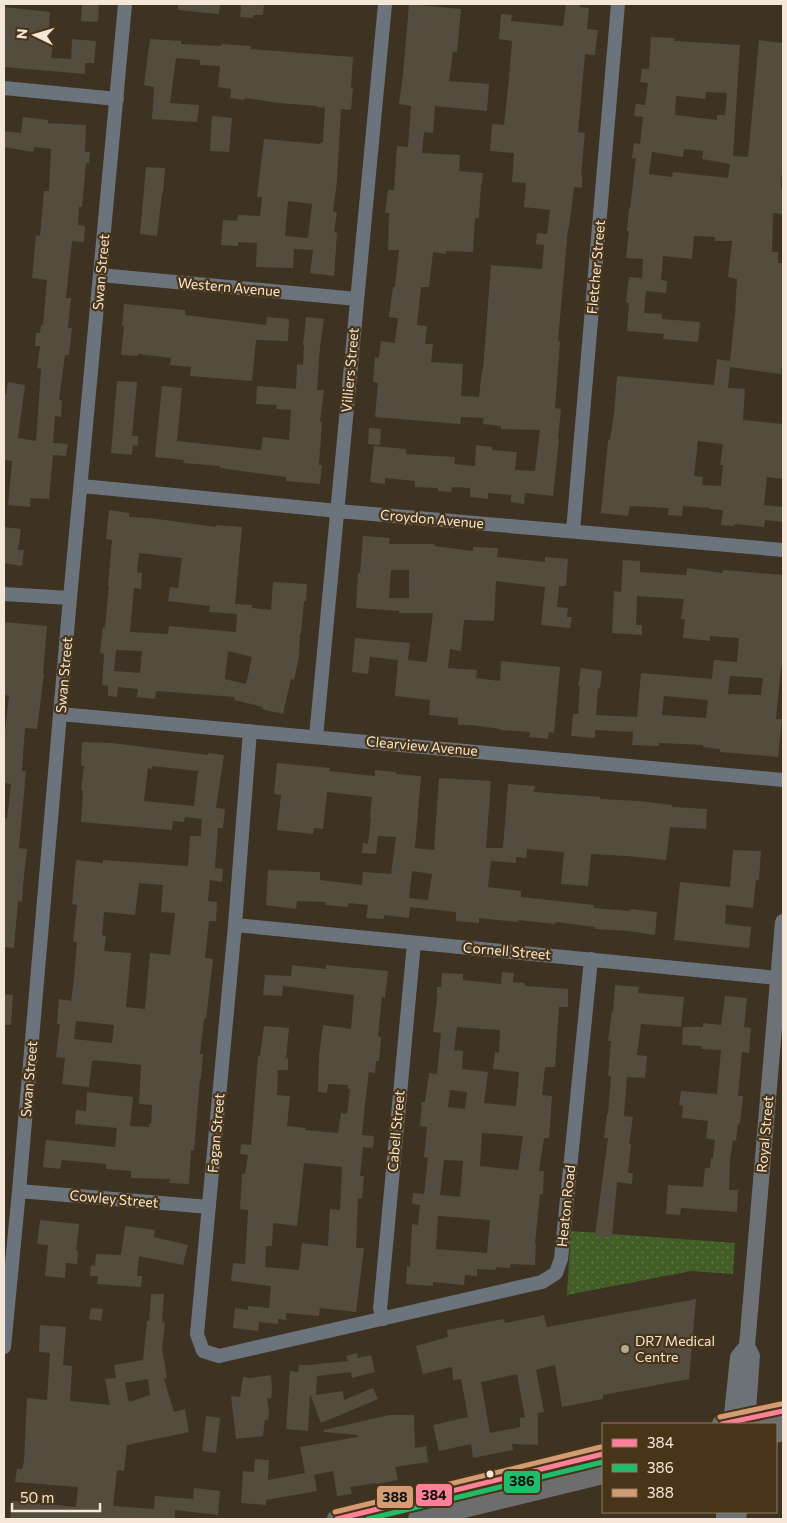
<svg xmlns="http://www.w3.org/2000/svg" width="787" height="1523" viewBox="0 0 787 1523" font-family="Commissioner,sans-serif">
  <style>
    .park { fill: url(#park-dots) }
    .building { fill: #544d3f; fill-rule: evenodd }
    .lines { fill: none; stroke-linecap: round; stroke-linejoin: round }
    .minor { stroke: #6b737c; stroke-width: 14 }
    .major { stroke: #6d7276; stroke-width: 16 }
    .highway { stroke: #6d6d6d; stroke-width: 20 }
    .bus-1-casing { stroke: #493417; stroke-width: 9 }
    .bus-2-casing { stroke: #493417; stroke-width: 9 }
    .bus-3-casing { stroke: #493417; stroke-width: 9 }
    .bus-1 { stroke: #ff8098; stroke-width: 5 }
    .bus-2 { stroke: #20bc6c; stroke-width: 5 }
    .bus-3 { stroke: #d39c74; stroke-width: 5 }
    .poi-dot { fill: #b4a898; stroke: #493417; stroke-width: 2 }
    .bus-dot { fill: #f4e7d7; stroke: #493417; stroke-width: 2 }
    .labels { text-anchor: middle; stroke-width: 4.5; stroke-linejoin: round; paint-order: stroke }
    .street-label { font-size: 14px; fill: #f4e7d7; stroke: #493417 }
    .poi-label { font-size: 14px; fill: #f4e7d7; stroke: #493417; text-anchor: start }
    .line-badge { stroke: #493417; stroke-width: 2 }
    .pale-badge-label { font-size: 14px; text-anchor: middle; font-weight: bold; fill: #111 }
  </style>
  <defs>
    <pattern id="park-dots" width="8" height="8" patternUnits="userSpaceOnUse" patternTransform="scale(1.25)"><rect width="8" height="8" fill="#425e26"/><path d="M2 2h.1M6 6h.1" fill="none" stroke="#5e7545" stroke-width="1.8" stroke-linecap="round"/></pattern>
  </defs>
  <rect width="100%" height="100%" fill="#3e3222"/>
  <path class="park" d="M571,1231l164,12 -2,31 -42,-3 -124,24z"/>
  <path class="building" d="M82,4h17l-1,18 -17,-1z
    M178,4h42l-1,10 -41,-4z
    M241,4h23l-1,11h-10v3l-13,-1z
    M409,4l52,5 -4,43h-4l-4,29 40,3 -2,27 -52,-5 -2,27 -9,-1 -2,21 38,2 -1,16 24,2 -1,11h-1l-2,34h-4l-2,34 -27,-1v3l-13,-2 -4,35h-8l-4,38 10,1 -2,18h8l-2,18 32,2 -2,32 18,1 3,-27h1l8,-105 51,4 2,-24 -8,-1 1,-11 10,1 3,-24 -26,-3 2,-24 -14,-1 2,-29 -24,-2 2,-27 12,1 5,-47 3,-37 -13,-2 2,-25 11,1 -1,6 52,5 3,-22h14v3l9,1 -2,21 11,1 -3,25 -10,-1 -7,78 7,1 -4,42h1v13l-8,-1 -5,41h-1l-10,113h2l-5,67 6,1 -3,29 1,1 -6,57 -28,-3 -1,11 -13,-2v-7l-23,-2v6l-18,-2v-9l-18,-1 -1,5 -13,-1v-3l-23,-1v-6l-30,-3v6l-15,-2 4,-36 32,3v5l49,3 -1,7 21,2 1,-21 16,2v3l25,2 -2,18 20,1 5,-41 -39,-1v-3l-18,-2 1,-6 -23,-1 -1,7 -85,-7 3,-34 -5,-1 2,-25 4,1 2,-17 14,2 3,-25 -9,-1 4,-30h2l4,-37h-11l1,-37h-4l3,-23h6l3,-44 11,1 3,-41 -12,-2 4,-30z
    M4,7l46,5 -2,30 5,1 -2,15 20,1 1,-20 24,2 -2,22h-9v11l-81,-7z
    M651,37l23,1v3l66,4 -7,111 15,1 11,-117 24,3v116l-2,26v3h2v26l-10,-1 -1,39h6v11h5v97l-2,14 -51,-7 -2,21 17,1 -2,31 40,4v55l-16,-2 -3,28 19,2v15l-18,-2 -1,7 -29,-3 -1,2 -13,-1 2,-15 -13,-1v-1l-27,-2 -1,10 -14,-1 1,-7 -39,-2 -2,10 -27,-3 7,-73h2l4,-27 3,-37 97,9 3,-26 13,2 5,-47 2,-35 -9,-2 4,-36h-17v-4l-21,-1 -2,23 -29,-3 -2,24 6,1 -1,12 -20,-2 -2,22 18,1v5l38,3 -2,20 -35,-3 1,-5 -37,-3 2,-28 -3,-1 3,-25 13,1 1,-19 -17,-1 3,-27h-2l2,-23h1l6,-50h-4l2,-15 6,1 3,-27 -9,-1 2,-12 9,1 3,-22 -8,-1 2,-13h7zM706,92l21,1 -2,22h-8v5l-42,-5 1,-19 29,3zM684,149l19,2 -1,8 28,5 -2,14 -55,-6 -1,5 -23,-3 3,-22 31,5zM698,441l25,3 -3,21h3l-2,21 -19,-1 1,-8 -9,-1z
    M150,39l31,2v3l40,2v-2l30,2 -1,3 103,8 -2,31h2l-2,22 -10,-1 -4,72 -4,31h4l-3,20 3,1 -3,43 -24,-3 3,-23 -19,-1 -1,19 -37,-1 1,-24 -19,-1v4l-17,-1 2,-25 14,1 1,-6 22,1 2,-19h-5l7,-58 56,5 1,-2h2l2,-34 -8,-1v-1l-39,-3 -33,-5 -1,2 -14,-2 1,-9 -13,-2 2,-21 -20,-1v-5l-24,-2 -6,45 29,2 -2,17 -45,-3 2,-32 -10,-2zM288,201l24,3 -4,34 -23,-2z
    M212,116l20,2 -3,34 -19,-1z
    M23,117l25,3v3l38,2 -1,27h5l-1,11h-3l-4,44h-3l-1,18 7,1 -1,16 -12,-1 -6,57h5l-3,30h4l-3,27h-4l-6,45h3l-1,17 -6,-1 -2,27 15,1 -2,12 -13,-1 -4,44 -19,-1v9l-22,-2 4,-44 -8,-1 1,-65h1l2,-13 17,3 -7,53 18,3 5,-72 -4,-1 3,-22h-5l1,-13h4l1,-8h2l4,-45 -15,-2 4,-43 4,1 4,-45h5l2,-42 -17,-2 -1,5 -29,-5v-16l17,2z
    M146,167l19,1 -2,25h-1l-5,43 -17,-2z
    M124,304l61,6v5l81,10 1,-8 22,2 -1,22 -32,-1 -4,41 -62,-5 1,-9 -21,-2 1,-7 -33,-4v2l-17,-1 3,-29h-2z
    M306,317l18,2 -4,28 -3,43h7l-4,32h2l-3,43h3l-2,19 -34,-3v-4l-66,-9v-2l-37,-3 1,-3 -29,-3 7,-71 20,2 -5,53 84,9 2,-13 26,3 2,-30 -15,-1 1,-4 -21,-1 1,-18 39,3 1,-25 6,1 1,-19 -1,-1z
    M117,381l20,1 -5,54h6v10l-5,-1 -1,10 -21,-2z
    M369,428l12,1 -1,16 -12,-1z
    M109,510l20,3v4l21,1 66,9v-2l26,2 -7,77 17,1v3l19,2 2,-28 34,2 -1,17h-2l-3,33h-1l-1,23 -5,23 -3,-1 -8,35 -21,-5 1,-2 -29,-7 1,-3 -79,-6 -1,8 -18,-2 1,-8 -20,-2 -1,10 -9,-1v-10l-6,-1 2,-31 -4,-1 3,-26 2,1 4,-42h-1l4,-46 -6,-1zM139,553l43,5 -4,30 -8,-1 -2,14 42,5 -1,6 28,2 -1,18 -67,-6 -1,8 -38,-2 4,-44 7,1 1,-16 -5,-1zM116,650l26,1 -2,22 -26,-2zM228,651l24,6 -6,27 -21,-5z
    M4,527l17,2 -3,21h6l-2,16 -18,-3z
    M363,536l27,2 -1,6h45v2l39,5v-4l25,1 -1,9 48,5v-5l23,2 -2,27h-7l-2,21 11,1 -1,9h5l-2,11 -29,-3 4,-38 -49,-6 -2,40 -30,-1 -3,31 -11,-2 -2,19 29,2 -1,8 24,3 1,-20 59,6 -6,66 -5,-1 -1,7 -19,-2 1,-5 -30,-2v-1l-28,-4h-14v-7l-29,-3 1,-15 -35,-4 3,-36 -28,-3 -2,17 -16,-2 3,-34 55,5 -2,17 19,2 6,-49h-34v-2l-43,-3 2,-35h2zM391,570h18v28h-20z
    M623,560l17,1v11l46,3 1,-7 35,5 1,-3 60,5v93h-2l-5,51h6l-4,38 -58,-5v-3l-17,-2v-2l-44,-2v3l-27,-1 1,-13 -38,-2v8l-24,-2 2,-22h5l2,-28h-2l3,-18 21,3 -2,18 -2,-1 -2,27 41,2 4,-44 71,6 2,-19 23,2 2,-24 -29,-2v5l-27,-3 2,-19h-4l3,-20 -47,-3 -1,29h6v10l-30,-2 2,-42 7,1zM730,676l33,2 -2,17 -33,-1zM664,696l44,4 -2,18 -44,-3z
    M4,622l43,4 -4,48h1l-7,55 -12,-1 -3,43h4l-7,77 8,1 -3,26 -2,27 -4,-1 -4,47 -10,-1v-129h3l4,-34 -7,-1v-43l5,-44 -5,-1z
    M82,742l30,1 96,12v-2l16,2 -8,53 9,1 -2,19h-5l-3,40 8,1 -1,13 -12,-2 -2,21 9,1 -1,19h-7l-4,37 8,1 -7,60h-2l-4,35h3l-2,25h-1l-6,71h-3l-2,34 -20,-1 1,-4 -39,-1v-7l-25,-2v-5l-44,-4 -2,9 -17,-2 3,-27 69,7 2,-19 -42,-4 1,-14 10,1 1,-19 46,5 -3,29 19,1v-3h2l1,-19 -13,-1 2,-39 -46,-5v1h-3l-3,26 -27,-3 3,-26 -9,-1 4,-33h-3l2,-25 12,2 3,-23 3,-36h-4l4,-37 -5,-1 4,-44 27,3v-3l85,6 2,-30h11l1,-17 -17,-2 -1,5 -11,-1 -1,9 -91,-8 2,-31 -2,-1 3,-24h-3zM152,766l46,5 -4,35 -50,-5 4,-33 4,1zM139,883l24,2 -2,27 14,1 -5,42 -20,-2 -5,56 -19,-2 5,-54 -27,-2 2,-15 -4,-1 2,-23 31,3zM76,1021l38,4 -2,18 -38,-4z
    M277,763l53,5 -1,3 46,5v-6l21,2v2l25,2 -6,72 19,2 5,-72 52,3 -5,67h17l5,-64 27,2 -1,6 66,5v2l39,2 33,4v2l35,2 -1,20 -36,-2 -4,33 -39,-4 -36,-2 -3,32 -27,-2 3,-32 -37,-3 -1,9 -10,-1v6l-25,-2 -3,26 33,4v6l73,8 -1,3 37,3v-2l27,3 -2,23 -27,-4 -33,-2v-2l-39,-5 -1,2 -37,-4v2l-39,-4v5l-23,-2v-9l-46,-5 -1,11 -25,-3v4l-18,-1 2,-13 -20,-2v4l-23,-2 1,-3 -29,-1 -1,8 -30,-4 2,-35 52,2v8l42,5 1,-13 28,2 5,-37 -18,-1 -2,18 -14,-1 1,-10 5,1 3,-26h-1l2,-21 -45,-5 -4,37 -9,-1 -1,6 -36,-4 4,-35 -7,-1zM412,871l20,3 -4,26 -19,-2z
    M733,850l28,1 -2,29h-3l-3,28 -27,-3 -1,19 26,3 -2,21 -75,-8 6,-58 50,5z
    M292,965l34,4v-4l62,6 -3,27 -3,-1 -4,39 3,1 -2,24h-3l-1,12 -6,-1 -4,32 -3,31 12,1 -1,12 -10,-1 -3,29h4l-2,23 -4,-1 -2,50h8l-8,64 -36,-4 -1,8 -33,-3v7l-8,-1v5l-19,-2 -1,9 -25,-3 2,-20 13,2v-4l21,2 2,-22 -40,-5 2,-18 12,1 3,-54 -8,-1 2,-35h3l3,-19 -8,-1 1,-10 10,1 7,-89h2l4,-30 25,2 -3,30h2v12h-10l-1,25 13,1 -3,30 19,2 -1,2 33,3 3,-20 6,1 3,-25h-2v-4l-20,-1 -1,9 -9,-1 1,-37 4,-30 28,4 3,-34 -71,-9 -1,10 -19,-1 2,-20 26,1zM304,1163l38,4 -2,43 -10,-1 -2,37 -26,-3 -3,27 -34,-3 1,-21h6l1,-23 24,3z
    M502,972l12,1 -1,9 12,1v3l43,3v18h-9l-4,60h-10l-3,28 10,1 -3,42h-5l-5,33h5l-1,23h-3l-5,49h1l-1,22 -24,-1 -1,4 -14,-1v3l-19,-1v7l-12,-1 -1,10 -31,-3v4l-27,-2 1,-18 3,1 2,-43 6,1 2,-20 -8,-1 1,-11 11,1 4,-36 -4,-1 3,-30 -7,-1 2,-24h3l4,-29 8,1 4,-41 -8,-1 4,-33v-12h4l1,-14 21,1v6l38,4zM457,1027l43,3 -1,23 -4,-1 -2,17 26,3 -3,34 -32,-3 4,-31 -26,-3 1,-18 -9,-1zM450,1090l17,2 -2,17 -17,-2zM482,1133l41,3 -5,34 -38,-4zM444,1160l19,1 -3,36 -20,-2zM438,1216l52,4 -3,33 -51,-4z
    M615,985l24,2 -1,6 46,4 -3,30 -40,-3 -4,31 10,1 -2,22 -18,-1 -3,39 9,1 -4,27h2l-3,29h5l-1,11 -15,-2 -5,55 -17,-1 13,-98h-4l3,-24h1l3,-38h-3l3,-35h-3l4,-30 1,1z
    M4,994l9,1 -2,30h-7z
    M725,996l22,2 -3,29 7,1 -2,25 -7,-1 -4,44h5l-3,28 -2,-1 -2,18 -3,-1 -3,19 -1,31h9l-1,22 -56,-4 -1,7 -14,-1 2,-29 35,2 2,-19h5l1,-10h2l2,-18 -9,-2 2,-17 -26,-3 1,-12 -4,-1 2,-14 36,3 4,-44 -20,-1 1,-3 -20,-1 1,-18h20v-4l18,2z
    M40,1220l39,4 -3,27h2l-1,13 -11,-1 -1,15 -20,-2 3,-31 -11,-1z
    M125,1226l30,4 -1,7 34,8 -5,20 -44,-9 -2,20h5l-1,11 -44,-3 1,-8h-8l1,-11 4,1 1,-12 25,1z
    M151,1294h13l-2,28 3,1 -3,25 5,30 -3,1 10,33 11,-3 4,23 -62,13 -3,26 -7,-1 -4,36 41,3 1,-13 38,3 1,-11 26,3 -2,24 -43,-5v9h-165l2,-18 64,6 2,-20 -63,-5 2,-13h5l2,-8 3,-63 20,2 3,-47 -11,-1 1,-27 26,2 -3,38 9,1 -2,35 40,4 -5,-26 11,-1 -2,-13 29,-5 4,-39h2zM148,1379l2,16 -21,7 -4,-19z
    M696,1299l-7,80 -86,16v4l-41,8 -7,-42 -19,5 8,42 -6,1v32l-26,-1 1,6 -40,8 -2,-14 -32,7 -6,-26 35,-8 -7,-38 -8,1 -1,-13 -29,7 -7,-28 32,-9 -1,-7 57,-11 1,4 39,-8 3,12zM517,1374l8,44 -5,-1v10l-30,6 -9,-51z
    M91,1308l12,1 -2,12 -12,-2z
    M357,1353l1,5 13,-3 4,17 -23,6 -1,-6 -34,4 -1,19 27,-4 1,9 29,-12 5,11 -57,24 -11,-29 -2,37 -22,-2 4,-58 8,1 1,-7h10l39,-4 -2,-5z
    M271,1375l1,13 -1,11 -4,-1 2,14 -1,8h-3l-2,16 -27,3 -5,-43 9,1 3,-20 7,1z
    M389,1415h25l1,33 11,-2 2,16 -33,5 3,13 -21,4 -1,-1 -26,4 2,7 -15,2 -4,-25 -19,4 3,16 -51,9v5l-25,-2 2,-32 11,1 1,-13 14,1 -1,20 37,-7 -5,-26 58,-10v-2l-34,-3v-2z
    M206,1416l14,2 -4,35 -14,-2z"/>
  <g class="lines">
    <path class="minor" d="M4,88l113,11
      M100,275l257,24
      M82,486l256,25 445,39
      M573,531l45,-527
      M4,594l66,4
      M60,714l723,66
      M250,731l-15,194 -38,409 6,17 16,5 323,-74 14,-9 5,-14 30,-300
      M316,737l69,-733
      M235,925c181,19 362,34 543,53
      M19,1191l190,16
      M383,1319l-3,-11 1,-9 33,-356
      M4,1347l15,-156 51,-593 55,-594"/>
    <path class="major" d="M747,1346l5,10 -5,68
      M731,1424l7,-67 9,-11 36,-424
      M724,1519v-7
      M738,1519l1,-7"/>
    <path class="highway" d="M722,1424l61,-13
      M776,1433l7,-2
      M337,1519l266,-65
      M418,1519l185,-45"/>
    <g class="bus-1-casing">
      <path id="bus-1" d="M722,1424l61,-13
        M337,1519l266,-65"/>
    </g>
    <g class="bus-2-casing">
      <path id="bus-2" d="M368,1519l235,-57"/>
    </g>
    <g class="bus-3-casing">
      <path id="bus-3" d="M720,1417l61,-13
        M335,1512l266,-65"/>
    </g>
    <use href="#bus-1" class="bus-1"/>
    <use href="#bus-2" class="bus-2"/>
    <use href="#bus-3" class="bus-3"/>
  </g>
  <circle class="poi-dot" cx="625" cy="1349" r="5"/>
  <circle class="bus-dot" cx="490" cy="1474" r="4.5"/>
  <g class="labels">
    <g class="street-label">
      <text transform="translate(596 267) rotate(-85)" y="5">Fletcher Street</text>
      <text transform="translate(101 272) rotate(-85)" y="5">Swan Street</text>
      <text transform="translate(229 287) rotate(5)" y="5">Western Avenue</text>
      <text transform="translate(350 370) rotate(-85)" y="5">Villiers Street</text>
      <text transform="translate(432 519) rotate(5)" y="5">Croydon Avenue</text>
      <text transform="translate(64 675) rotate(-85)" y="5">Swan Street</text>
      <text transform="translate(422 746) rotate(5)" y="5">Clearview Avenue</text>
      <text transform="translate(507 951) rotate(5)" y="5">Cornell Street</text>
      <text transform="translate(29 1079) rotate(-85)" y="5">Swan Street</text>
      <text transform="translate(396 1131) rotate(-85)" y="5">Cabell Street</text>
      <text transform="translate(216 1133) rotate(-85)" y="5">Fagan Street</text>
      <text transform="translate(765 1134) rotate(-85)" y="5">Royal Street</text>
      <text transform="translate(114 1199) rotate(5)" y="5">Cowley Street</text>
      <text transform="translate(566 1206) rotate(-84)" y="5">Heaton Road</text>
    </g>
    <g class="poi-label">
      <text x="635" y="1346">DR7 Medical<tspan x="635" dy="16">Centre</tspan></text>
    </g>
  </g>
  <g class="line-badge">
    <rect x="503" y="1470" width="38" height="24" rx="5" fill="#20bc6c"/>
    <rect x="415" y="1483" width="38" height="24" rx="5" fill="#ff8098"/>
    <rect x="376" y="1485" width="38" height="24" rx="5" fill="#d39c74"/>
  </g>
  <g class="pale-badge-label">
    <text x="522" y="1486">386</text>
    <text x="434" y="1500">384</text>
    <text x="395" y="1502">388</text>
  </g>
  <rect width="787" height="1523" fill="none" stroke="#f4e7d7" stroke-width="10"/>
  <rect x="602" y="1423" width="175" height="90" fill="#493417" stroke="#8d7c64"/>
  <rect x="612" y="1439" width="25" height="8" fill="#ff8098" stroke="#8d7c64"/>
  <text x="647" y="1448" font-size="15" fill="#f4e7d7">384</text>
  <rect x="612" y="1464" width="25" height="8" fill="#20bc6c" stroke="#8d7c64"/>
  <text x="647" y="1473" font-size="15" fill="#f4e7d7">386</text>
  <rect x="612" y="1489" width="25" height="8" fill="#d39c74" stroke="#8d7c64"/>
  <text x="647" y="1498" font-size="15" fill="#f4e7d7">388</text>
  <g transform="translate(35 35) rotate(275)" stroke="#493417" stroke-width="4" paint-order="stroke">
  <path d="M0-4L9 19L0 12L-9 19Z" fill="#f4e7d7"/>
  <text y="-8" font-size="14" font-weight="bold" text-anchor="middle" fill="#f4e7d7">N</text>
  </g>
  <path d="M12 1503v8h88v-8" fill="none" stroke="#f4e7d7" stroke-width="2.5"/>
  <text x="20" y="1503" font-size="15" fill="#f4e7d7" stroke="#493417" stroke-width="4" paint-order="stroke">50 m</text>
</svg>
